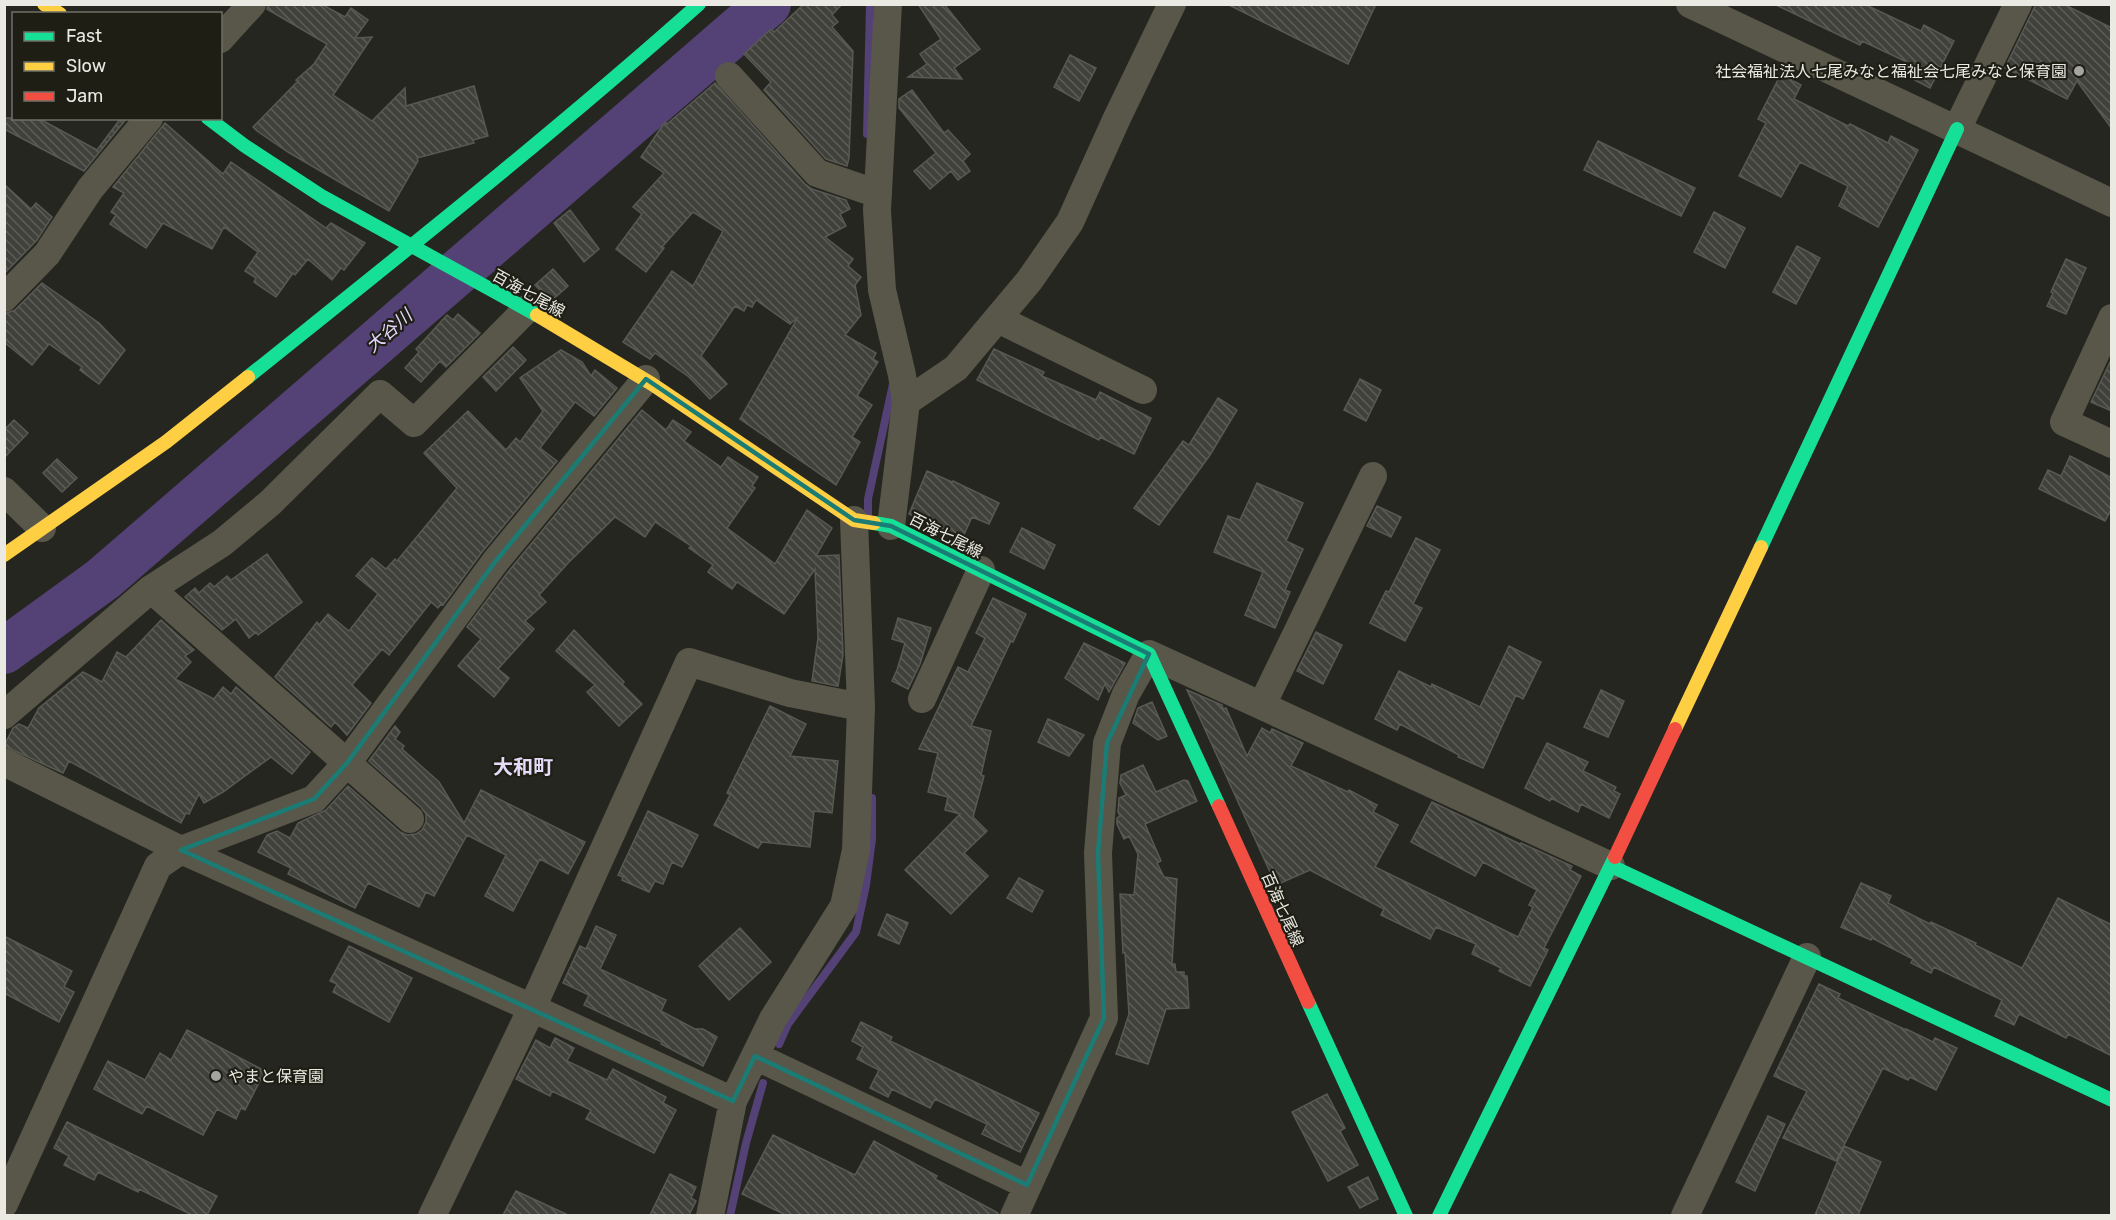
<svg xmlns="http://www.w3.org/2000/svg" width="2116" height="1220" viewBox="0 0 2116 1220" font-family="Rubik,'Noto Sans JP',sans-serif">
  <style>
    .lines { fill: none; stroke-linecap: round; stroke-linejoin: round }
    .stream { stroke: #544176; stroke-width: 8 }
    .river { stroke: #544176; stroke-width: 46 }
    .building { fill: url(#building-back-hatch); stroke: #595954; stroke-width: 1.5 }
    .street { stroke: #585749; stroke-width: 28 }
    .fast { stroke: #16e098; stroke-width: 14 }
    .slow { stroke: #ffcf43; stroke-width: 14 }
    .jam { stroke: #f24e42; stroke-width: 14 }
    .marked { fill: none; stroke: #1a7c74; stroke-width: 4.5; stroke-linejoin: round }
    .poi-dot { fill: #a5a59f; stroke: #1f1e15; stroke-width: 2 }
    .labels { text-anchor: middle; stroke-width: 4.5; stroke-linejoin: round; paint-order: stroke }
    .poi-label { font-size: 16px; fill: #eaeae3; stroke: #1f1e15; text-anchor: end }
    .street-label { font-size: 16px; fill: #eaeae3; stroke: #1f1e15 }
    .water-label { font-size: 18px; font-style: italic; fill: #e1d7fb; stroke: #1f1e15 }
    .quarter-label { font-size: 20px; font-weight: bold; fill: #e3dbf8; stroke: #1f1e15 }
  </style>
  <defs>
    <pattern id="building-back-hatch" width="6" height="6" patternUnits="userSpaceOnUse" patternTransform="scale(1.5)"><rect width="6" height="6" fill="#41413c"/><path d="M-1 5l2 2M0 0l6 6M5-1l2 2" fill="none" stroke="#5d5d58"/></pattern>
  </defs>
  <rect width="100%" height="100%" fill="#262621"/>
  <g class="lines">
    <path class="stream" d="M867,134l3,-130
      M868,514v-15l25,-115
      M779,1044l9,-20 68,-92 10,-47 6,-46v-41
      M730,1216l16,-73 17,-60"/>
    <path class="river" d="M4,651l99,-72 665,-575"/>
  </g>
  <path class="building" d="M268,4h53l24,13 6,-9 17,12 -13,18 17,-1 -39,58 39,26 33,-33 1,18 68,-20 14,50 -15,4 1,3 -57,15 1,3 -29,50 -101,-59 -31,-21 -4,-4 45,-46 -2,-1 18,-16 13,-20 -60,-35z
    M804,4h38l-10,11 6,7 -6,5 21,24 -4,107 -2,8 -21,-7 -62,-69 7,-8 -27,-28 27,-25 3,3z
    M918,4h26l36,45 -26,19 8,11 -54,-2 19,-13 -7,-10 21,-15z
    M1227,4h149l-28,60z
    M1774,4h90l57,27 3,-6 30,16 -24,47 -31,-16 6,-11 -43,-20 -2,4z
    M2036,4h27l49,24v101l-35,-48 -10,18 -62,-31z
    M1070,55l26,13 -17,33 -25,-14z
    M1781,74l20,11 -7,14 54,27 2,-2 38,19 3,-7 27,14 -40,77 -39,-21 9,-20 -48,-24 -19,35 -42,-21 27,-53 -8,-4z
    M715,83l90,101 7,5 34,11 4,9 -10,5 6,12 -21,11 28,22 -5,7 13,11 -6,8 6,30 -16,20 31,18 -3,6 5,3 -21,34 15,9 -20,32 8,5 -24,43 -96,-66 58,-102 -8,7 -34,-24 -4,7 -5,-2 -3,6 -9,-5 -34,50 26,28 -17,15 -21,-22 -34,-24 -5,6 -27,-17 49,-71 21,15 30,-55 -30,-19 -31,35 2,1 -18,24 -30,-23 26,-35 -9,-7 31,-34 -23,-16 24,-35 2,2z
    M912,90l32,43 4,-3 22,24 -7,7 7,10 -12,9 -7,-9 -21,18 -16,-18 22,-18 -37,-45v-9z
    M4,118h34l59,32 24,-32h6l-43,53 -80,-42z
    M165,123l58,51 8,-12 95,66 5,-5 34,20 -21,27 -3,-2 -9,12 -24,-21 -13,16 -2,-2 -17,24 -22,-15 2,-4 -11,-7 13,-19 -34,-25 -12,22 -49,-26 -17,25 -36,-24 6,-9 -5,-3 13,-19 -11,-6z
    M1598,141l97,47 -14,28 -97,-46z
    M4,184l27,25 5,-6 16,14 -15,23 -33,34z
    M570,210l29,39 -15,13 -30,-39z
    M1714,212l31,16 -20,40 -31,-16z
    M1797,246l23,12 -24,46 -23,-12z
    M2066,259l20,9 -20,46 -19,-8 6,-13 -2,-1z
    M553,269l15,17 -17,15 -16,-16z
    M42,283l57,40 26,27 -26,34 -19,-14 2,-3 -33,-23 -17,21 -28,-23v-28l11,-4z
    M458,314l22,19 -34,34 -6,-6 -19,21 -16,-14 14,-16 -3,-3 31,-34 6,5z
    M513,347l13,13 -30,31 -13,-14z
    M994,349l50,23 -2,4 54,24 4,-8 51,26 -17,36 -34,-17 -1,3 -122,-60z
    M561,350l21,12 9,14 4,-6 22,18 -23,28 -19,-14 -35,46 17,13 -75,91 -39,53 -2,-1 -3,4 -7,-6 -42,53 -7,-6 -30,36 19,18 -24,32 -12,-13 -4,5 -56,-50 42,-55 2,3 9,-11 21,17 29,-37 -22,-18 16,-18 14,11 9,-10 2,2 60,-73 -33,-35 44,-42 38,39 10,-12 4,4 23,-31 -23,-33z
    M2112,358v53l-21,-9z
    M1360,379l21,11 -15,31 -22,-11z
    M1218,398l19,12 -27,45 -51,70 -25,-17 49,-67 6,4z
    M642,410l24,20 7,-10 18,12 -7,9 37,26 7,-10 30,20 -6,9 3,2 -28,40 48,36 32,-54 25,18 -16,28 23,-1 4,100 -5,31 -26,-5 6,-43 -3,-69 -31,45 -47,-32 -5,7 -24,-17 5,-7 -24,-17 2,-2 -36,-24 -10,15 -30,-20 -46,45 -30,33 7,7 -21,19 9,8 -36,40 11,9 -15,19 -36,-31 23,-27 -14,-12 41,-55z
    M14,420l14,13 -24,25v-28z
    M2070,456l42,22v30l-7,13 -66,-32 9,-19 13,6z
    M57,459l20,19 -15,14 -19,-19z
    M927,471l25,11 1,-1 46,22 -10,21 -17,-7 -10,22 -53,-25z
    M1257,483l46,20 -17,38 17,8 -18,41 5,2 -15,36 -30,-13 18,-43 -49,-20 14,-36 12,4z
    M1377,506l24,11 -10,20 -24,-11z
    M1022,528l33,17 -11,24 -34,-17z
    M1416,538l24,12 -27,54 9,4 -17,33 -35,-18 16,-32 3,1z
    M267,554l35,48 -44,33 -2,-3 -7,6 -13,-19 -14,11 -37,-33 10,-9 4,5 11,-10 4,4 13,-11 4,4z
    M993,598l33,16 -13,28 -2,-1 -40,85 20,5 -10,44 3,1 -11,41 14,14 -23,22 24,23 -37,38 -46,-44 55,-56 -15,-4 3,-13 -20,-5 10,-39 -19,-4 39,-82 10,5 17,-34 -9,-5z
    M898,618l33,10 -11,36 -12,25 -16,-8 5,-11 8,-27 -13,-4z
    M161,620l33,30 -9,6 6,6 -16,17 39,20 9,-12 8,7 5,-7 74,65 -18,22 -21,-17 -48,35 -19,11 -5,-9 -10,20 -3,-1 -5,10 -112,-62 -6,12 -59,-27 9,-18 6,-4 9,4 11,-20 44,-36 19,10 15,-30 9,5z
    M574,630l50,52 -2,2 20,20 -23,22 -32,-34 8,-7 -39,-34z
    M1316,632l26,13 -19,39 -26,-13z
    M1084,643l41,20 -16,29 -4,-8 -7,16 -33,-22z
    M1509,646l32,16 -18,37 -7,-4 -33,73 -25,-11 1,-2 -59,-31 -3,6 -22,-11 24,-48 32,16 1,-3 48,23z
    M1187,690l35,15 1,4 3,-1 21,48 15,-28 8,5 2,-4 31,14 -12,23 57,26 1,-2 28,15 -4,7 25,13 -23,42 143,70 15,-30 -4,-2 8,-15 -54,-28 -8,14 -64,-34 21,-40 88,42 1,-1 51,23 -2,4 11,6 -37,72 4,2 -18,36 -31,-15 2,-3 -29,-14 4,-10 -40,-17 -6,12 -49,-24 3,-6 -74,-39 -34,15z
    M1601,690l23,11 -16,36 -24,-10z
    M1152,702l15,34 -9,4 -25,-17 5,-15z
    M770,706l36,18 -16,32 48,5 -6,52 -18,-2 -4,36 -48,-5 -4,6 -44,-23 16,-30 -3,-2z
    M1048,719l36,16 -15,21 -31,-14z
    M395,726l5,6 -5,7 9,7 -2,3 37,33 25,41 17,-33 104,52 -17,32 -28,-15 -27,52 -28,-15 21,-41 -39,-20 -33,61 -8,-4 -7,15 -51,-24 -13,25 -67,-34 3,-6 -33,-16 9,-17 10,-4 13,7 8,-15 28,-13 22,-24 52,46 7,3 9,-1 6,-4 4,-8v-8l-5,-7 -52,-46z
    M1547,743l41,19 -5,9 33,16 -2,4 6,3 -11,24 -28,-14 -3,8 -27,-14 -1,3 -25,-13z
    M1143,765l13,27 28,-12 4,1 9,20 -52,23 16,37 -4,2 7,14 13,2 -5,85h3l1,8h8v4h3l2,32 -23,1 -18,55 -32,-10 13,-40 -4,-61h-2l-3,-59 14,1 4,-41 -9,-18 -5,3 -7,-15v-6l3,-2 -2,-4 1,-14 7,-3 -6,-12 1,-8z
    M648,811l50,24 -16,32 -10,-5 -9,22 -8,-3 -6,11 -27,-12 1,-3 -5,-2z
    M1019,878l24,13 -11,21 -25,-14z
    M1861,883l30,13 -3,7 42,21 1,-2 45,21 -1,2 47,23 36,-70 54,27v131l-44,-22 -2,4 -47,-24 -5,11 -19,-9 7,-16 -68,-33 -3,6 -20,-10 2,-4 -41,-21 -1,2 -30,-13z
    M887,914l21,9 -9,21 -21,-9z
    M596,926l20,9 -16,34 66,31 -5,11 34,18h8l14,8 -14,29 -42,-22 1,-2 -78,-37 5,-10 -26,-12 17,-37 6,3z
    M740,928l31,34 -42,38 -30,-34z
    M4,936l68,35 -8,16 10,5 -15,30 -55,-29z
    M349,946l63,32 -23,44 -56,-30 4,-8 -7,-3z
    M1819,984l21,10 -2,4 68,32v-1l27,13 2,-4 22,10 -21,42 -26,-13 -2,3 -25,-12 -47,93 -53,-23 24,-47 -33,-15z
    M861,1022l31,15 -2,4 149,72 -19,39 -38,-18 5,-10 -52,-25 -5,9 -38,-19 -4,8 -18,-9 9,-18 -22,-11 6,-12 -11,-6z
    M187,1030l78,41 -20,39 -4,-2 -5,11 -19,-10 -14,26 -56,-29 -5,8 -48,-25 14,-28 37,19 15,-27 11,7z
    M555,1038l19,10 -7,13 40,19 6,-11 53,28 -3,6 13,7 -22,43 -68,-34 5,-9 -39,-19 -2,5 -34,-17 20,-39 14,8z
    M1327,1094l18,34 -5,3 18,34 -30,16 -36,-69z
    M1768,1116l17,8 -30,67 -19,-9z
    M67,1122l150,74 -10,19h-15l-53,-26 -1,3 -40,-20 -4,8 -30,-15 5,-9 -15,-8z
    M773,1135l82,40 19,-34 63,35 -2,3 63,34v2h-212l-44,-21z
    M1844,1146l37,16 -23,53h-43z
    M670,1174l26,13 -5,11 5,3 -7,14h-39z
    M1368,1177l10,22 -18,9 -12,-21z
    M516,1191l52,24h-65z"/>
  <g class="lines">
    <path class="street" d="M888,4l-11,206 5,80 20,85 4,27 -15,124
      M1690,4l422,199
      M220,39l32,-35
      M729,76l88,97 61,21
      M1957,129l61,-125
      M4,298l43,-44 43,-65 59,-71
      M2112,318l-48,104 48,22
      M998,319l145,71
      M906,402l50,-34 73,-87 41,-59 47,-104 55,-114
      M4,491l38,37
      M151,589l259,230
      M922,699l59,-129
      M1262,705l111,-229
      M4,715l147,-126 71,-46 48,-40 110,-109 34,29 113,-114
      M4,762l177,88 351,158 201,93
      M755,1056l272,129
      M4,1204l154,-338 23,-16 133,-51 33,-36 148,-201 151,-183
      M432,1216l100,-208 157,-346 101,31 71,14
      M710,1216l23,-115 40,-82 71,-113 12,-56 5,-143 -7,-187
      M1014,1216l90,-198 -6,-165 9,-110 19,-49 23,-40 462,212
      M1685,1216l122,-259"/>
    <path class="fast" d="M208,118l37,28 78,51 214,118
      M248,377c152,-122 305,-243 451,-373
      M874,523l17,3 258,128 70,152
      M1761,547l196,-418
      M1611,866l501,234
      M1308,1002l98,214
      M1439,1216l176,-359"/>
    <path class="slow" d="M44,4l16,10
      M537,315l115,69 202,136 20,3
      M4,555l162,-113 82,-65
      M1675,729l86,-182"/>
    <path class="jam" d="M1219,806l89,196
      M1615,857l60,-128"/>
  </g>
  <path class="marked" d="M646,379l208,141 37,6 258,128 -42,89 -9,110 6,165 -77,167 -272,-129 -22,45 -552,-251 133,-51 33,-36 148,-201z"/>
  <g class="poi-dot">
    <circle cx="2079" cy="71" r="6"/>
    <circle cx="216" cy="1076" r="6"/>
  </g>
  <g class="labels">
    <g class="poi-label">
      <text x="2067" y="77">社会福祉法人七尾みなと福祉会七尾みなと保育園</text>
      <text x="228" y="1082" text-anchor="start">やまと保育園</text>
    </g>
    <g class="street-label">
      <text transform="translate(529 293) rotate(29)" y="6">百海七尾線</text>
      <text transform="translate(946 535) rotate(27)" y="6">百海七尾線</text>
      <text transform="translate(1283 909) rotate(66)" y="6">百海七尾線</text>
    </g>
    <g class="water-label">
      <text transform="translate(389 331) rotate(-41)" y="6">大谷川</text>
    </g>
    <g class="quarter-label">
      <text x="523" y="774">大和町</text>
    </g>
  </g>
  <rect width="2116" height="1220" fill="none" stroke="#eaeae3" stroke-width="12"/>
  <rect x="12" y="12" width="210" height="108" fill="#1f1e15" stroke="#707067" stroke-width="1.5"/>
  <rect x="24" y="32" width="30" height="9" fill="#16e098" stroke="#707067" stroke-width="1.5"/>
  <text x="66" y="42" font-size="18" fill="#eaeae3">Fast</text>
  <rect x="24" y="62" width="30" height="9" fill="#ffcf43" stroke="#707067" stroke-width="1.5"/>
  <text x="66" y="72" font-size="18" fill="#eaeae3">Slow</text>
  <rect x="24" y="92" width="30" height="9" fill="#f24e42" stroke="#707067" stroke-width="1.5"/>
  <text x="66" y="102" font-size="18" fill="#eaeae3">Jam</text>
</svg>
